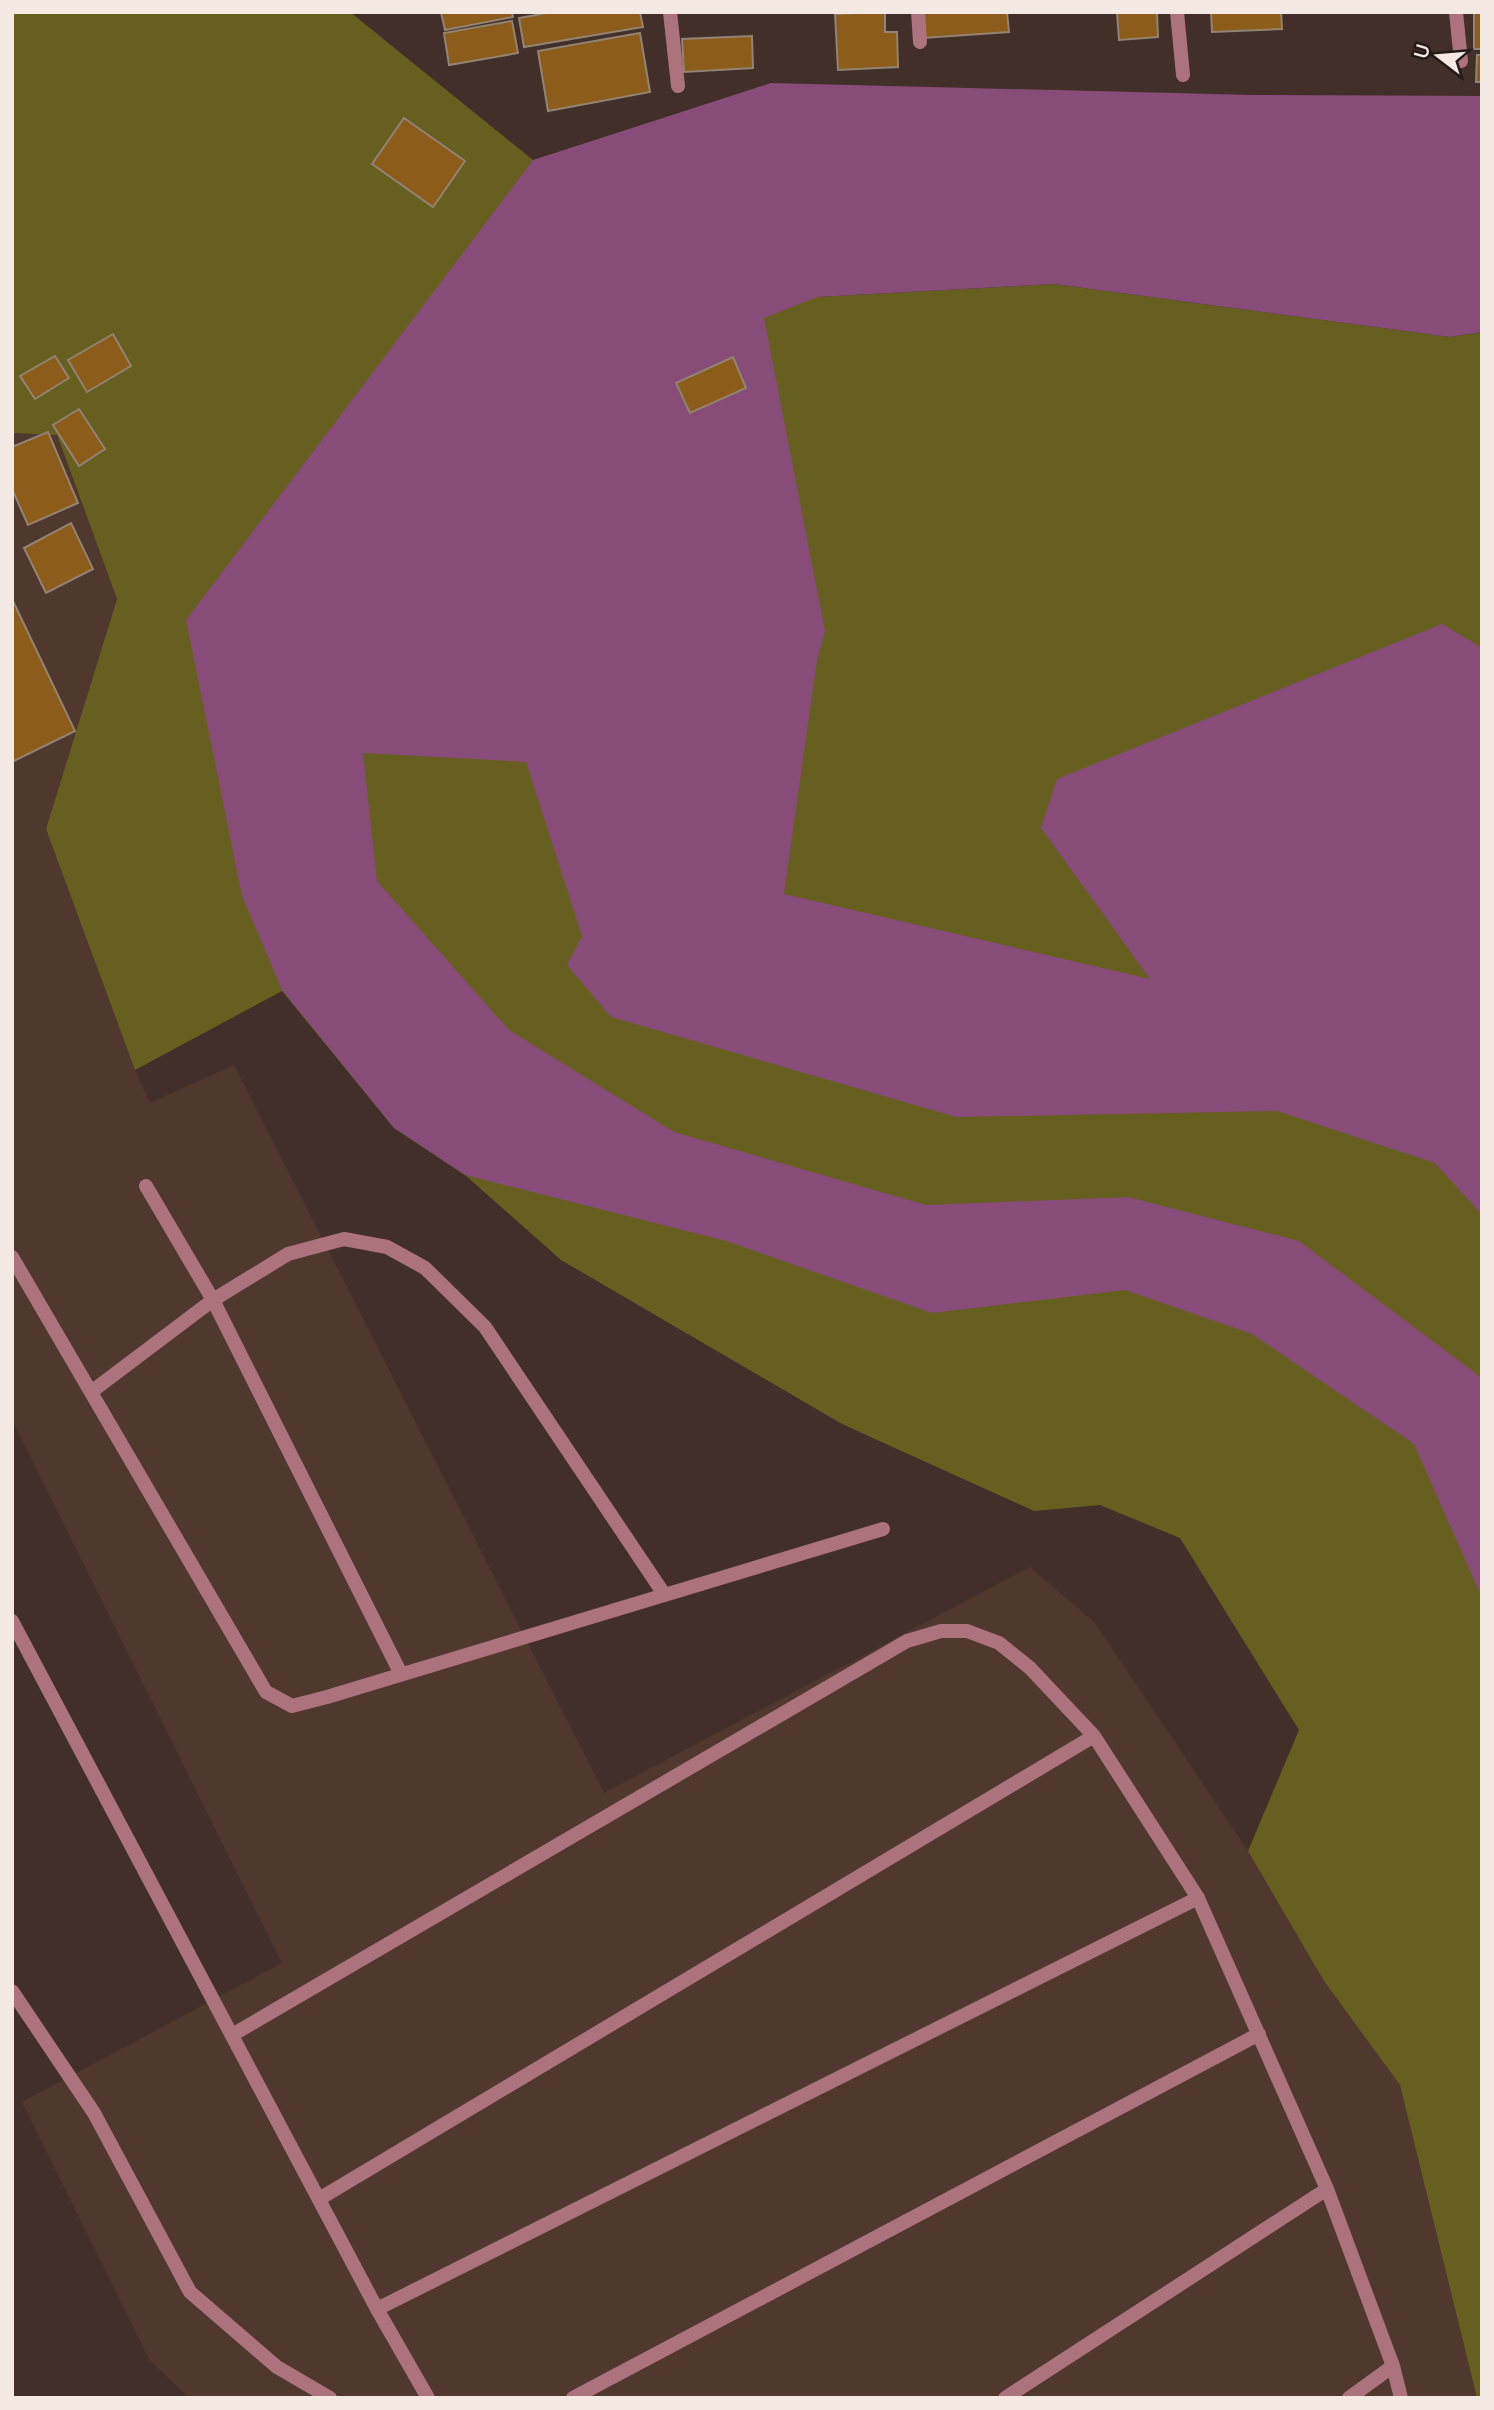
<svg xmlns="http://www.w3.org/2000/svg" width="1494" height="2410" viewBox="0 0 1494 2410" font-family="Manrope,sans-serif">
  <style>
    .built { fill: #51382f }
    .green { fill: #675f20 }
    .water { fill: #874c78 }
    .building { fill: #8c5c1a; stroke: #928372; stroke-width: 2 }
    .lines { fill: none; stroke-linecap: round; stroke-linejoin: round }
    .service { stroke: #ac737d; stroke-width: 14 }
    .minor { stroke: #ac737d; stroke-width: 14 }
  </style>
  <rect width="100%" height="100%" fill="#432f29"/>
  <path class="built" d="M12,433l44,1 61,165 -71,230 89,241 15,33 84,-38 370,728 426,-226 65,56 153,228 76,130 76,104 77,313h-1288l-40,-39 -127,-257 260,-139 -270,-543z"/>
  <path class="green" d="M12,12h338l183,148 284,137 237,-13 396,53 32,-5v2066h-5l-77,-313 -76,-104 -76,-130 51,-121 -119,-192 -80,-33 -66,6 -192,-87 -281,-164 -96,-85 -71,-47 -112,-137 -147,79 -89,-241 71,-230 -60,-164 -45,-2z"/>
  <path class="water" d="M771,83l482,12 229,1v236l-32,5 -396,-53 -237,13 -53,21 61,313 -8,29 -33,234 366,85 -109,-151 16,-49 385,-155 40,24v567l-47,-52 -158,-52 -321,6 -345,-100 -44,-52 15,-29 -56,-174 -163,-9 14,128 132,149 165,102 252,73 202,-8 171,44 183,137v220l-68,-154 -162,-110 -127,-44 -193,23 -206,-72 -261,-66 -71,-47 -112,-138 -40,-94 -56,-276 347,-460z"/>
  <path class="building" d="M441,12h71l1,5 -68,13z
    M552,12h88l3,15 -119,20 -5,-29z
    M885,12v20h12l1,35 -60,3 -3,-56z
    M921,12h86l2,20 -86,6z
    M1117,12h40l1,25 -39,3z
    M1211,12h70l1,17 -70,3z
    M1474,12h8v37h-8z
    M512,21l6,32 -69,12 -5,-32z
    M640,33l10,59 -102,19 -10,-60z
    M752,36l1,32 -69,4 -2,-33z
    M1477,55h5v27h-6z
    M404,118l61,43 -32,46 -61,-43z
    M113,334l18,32 -44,26 -19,-32z
    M55,356l14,22 -34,21 -15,-23z
    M733,357l13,31 -56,25 -14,-30z
    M79,409l26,40 -26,17 -26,-41z
    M48,432l30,71 -50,22 -16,-36v-42z
    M71,523l22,46 -47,24 -22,-45z
    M12,599l63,132 -63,31z"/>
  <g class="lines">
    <path class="service" d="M146,1186l67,114 188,374
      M12,1257l254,435 26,14 35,-9 556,-168
      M91,1392l122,-92 75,-46 56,-15 43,8 38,21 60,59 179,267
      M12,1621l365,688 51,89
      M12,1991l82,122 96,179 87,75 53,31
      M232,2035l675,-394 34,-10h26l32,12 31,25 64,68 104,162 129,291 66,177 8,32
      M319,2199l775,-463
      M377,2309l821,-411
      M573,2398l686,-364
      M1005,2398l322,-209
      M1349,2398l44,-32"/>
    <path class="minor" d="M670,12l8,74
      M918,12l2,30
      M1177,12l6,63
      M1456,12l5,49"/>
  </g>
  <rect width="1494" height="2410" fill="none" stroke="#f5e9e4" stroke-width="28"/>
  <g transform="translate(1438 56) rotate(286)" stroke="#231a17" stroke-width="5" paint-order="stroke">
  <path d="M0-5L12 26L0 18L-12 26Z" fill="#f5e9e4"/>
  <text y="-10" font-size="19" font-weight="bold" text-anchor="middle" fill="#f5e9e4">U</text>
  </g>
</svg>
